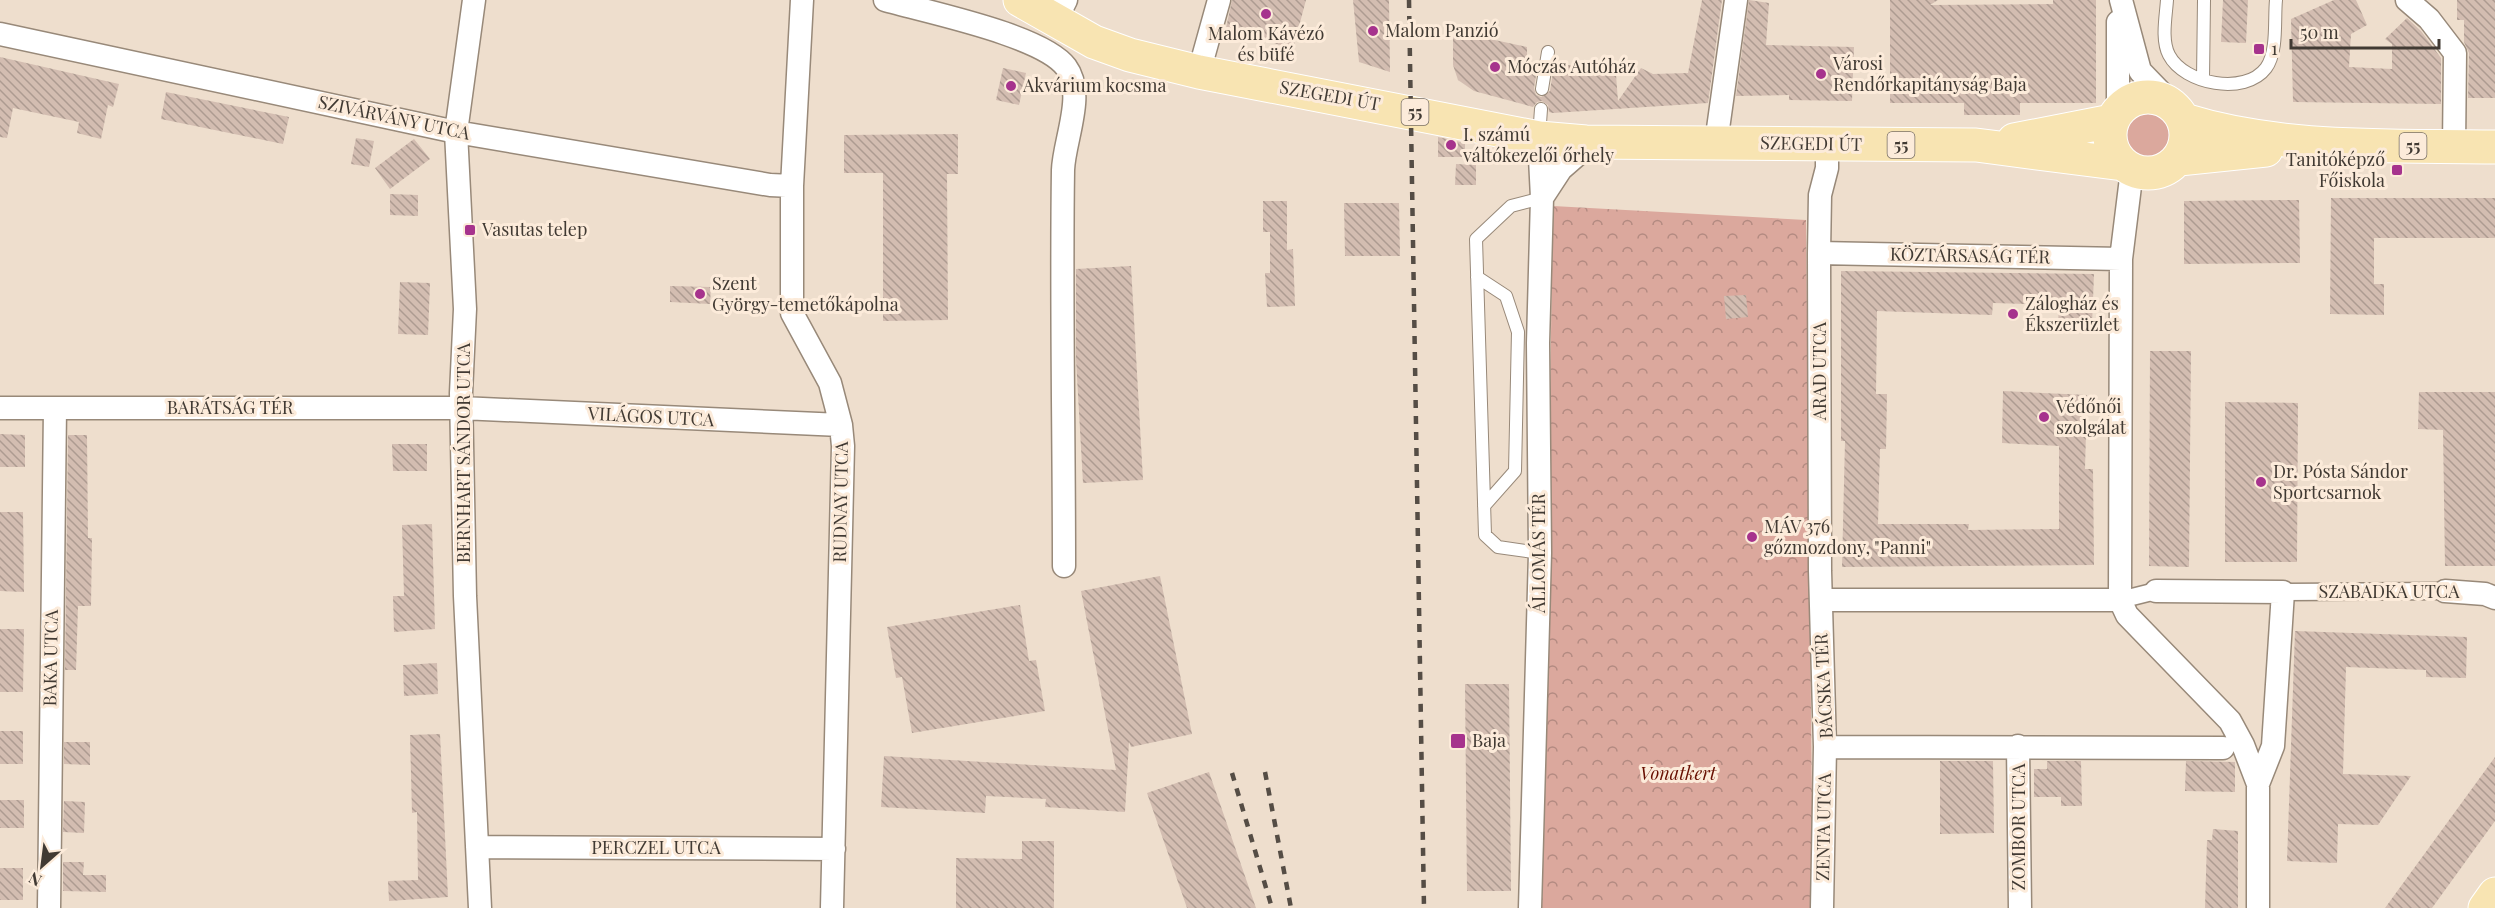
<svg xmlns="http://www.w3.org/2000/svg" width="2495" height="908" viewBox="0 0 2495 908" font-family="'Playfair Display',serif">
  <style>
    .park { fill: url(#park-crowns) }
    .garden { fill: #dba89d }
    .building { fill: url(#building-back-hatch) }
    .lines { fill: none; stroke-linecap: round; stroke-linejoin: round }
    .service-casing { stroke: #988979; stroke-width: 14 }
    .pedestrian-casing { stroke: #988979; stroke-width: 19 }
    .minor-casing { stroke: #988979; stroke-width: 25 }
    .primary-casing { stroke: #fff; stroke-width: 35 }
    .service { stroke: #fff; stroke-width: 12 }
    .pedestrian { stroke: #fff; stroke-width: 16 }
    .minor { stroke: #fff; stroke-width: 22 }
    .primary { stroke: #f8e4b2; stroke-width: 33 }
    .rail { stroke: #554d45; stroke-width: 4.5; stroke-dasharray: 8 8; stroke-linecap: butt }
    .poi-dot { fill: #a6338d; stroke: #fcebda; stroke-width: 2 }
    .labels { text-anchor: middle; stroke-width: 6; stroke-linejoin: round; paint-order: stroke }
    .shield { fill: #fcebda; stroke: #796f65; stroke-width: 1.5 }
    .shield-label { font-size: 16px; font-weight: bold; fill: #413a33 }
    .poi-label { font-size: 18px; fill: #413a33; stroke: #fcebda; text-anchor: start }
    .street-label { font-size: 18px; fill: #413a33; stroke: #fcebda }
    .park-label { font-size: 18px; font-style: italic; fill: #680e00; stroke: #fcebda }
  </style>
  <defs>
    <pattern id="park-crowns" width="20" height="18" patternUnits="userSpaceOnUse" patternTransform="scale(1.5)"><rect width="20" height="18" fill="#dba89d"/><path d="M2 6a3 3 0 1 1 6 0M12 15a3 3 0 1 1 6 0" fill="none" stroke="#b38a81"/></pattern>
    <pattern id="building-back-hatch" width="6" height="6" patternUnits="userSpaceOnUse" patternTransform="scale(1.5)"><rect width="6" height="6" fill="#d3bdb1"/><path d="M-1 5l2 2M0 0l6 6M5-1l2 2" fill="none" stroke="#ad9b91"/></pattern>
  </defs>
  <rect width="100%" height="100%" fill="#eedecd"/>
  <path class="park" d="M1553,206l253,14 7,688h-271z"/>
  <path class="garden" d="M2123 134a26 26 0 1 1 52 0a26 26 0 1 1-52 0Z"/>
  <path class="building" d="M1232,0h74l-13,49 -67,-21z
    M1353,0h36l1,72 -31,-10z
    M1702,0h20l-14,103 -155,10 -4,-1 -1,-7 -6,-4 -5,1 -4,5 -59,-16 -16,-11 -5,-15v-34l74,16v14l11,2 -4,25 2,7 5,2 9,-6 4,-26h36l-1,-3 26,-1 3,40 23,-33 12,6 35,-1z
    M1749,0l20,3 -3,42 88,2 -2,54 -63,-1v-5l-53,1z
    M1890,0h48l-8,5 123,-1v-4h43v103h-76v12h-56v-12h-74z
    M2223,0h25l-2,43 -25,-1z
    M2334,0h22l11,25 -16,9 -2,33 43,2v-25l-7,-5 22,-21 14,13 20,27v46l-148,-2 -2,-83z
    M2457,0h38v98h-27l1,-45 -5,-11v-22h-7z
    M0,57l119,27 -6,23 -5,-2 -7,34 -24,-6 2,-11 -66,-14 -6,30 -7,-1z
    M1003,68l23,5 -7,32 -23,-5z
    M166,92l123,25 -6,27 -122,-25z
    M958,134v40h-11l1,146 -65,1v-148h-39v-38z
    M1438,137l27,6v14h-27z
    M356,138l18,3 -5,26 -18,-3z
    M414,139l16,20 -40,30 -15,-21z
    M1456,164l20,1v20h-21z
    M390,194l28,1v21l-28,-1z
    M2331,198h164v40h-121v46h10v31l-54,-1z
    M2299,200l1,63 -116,1v-63z
    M1263,201h24v49l6,-1 2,57 -28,1 -2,-34h5v-41h-7z
    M1344,203h55l1,53h-55z
    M1131,266l12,214 -60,3 -7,-124v-90z
    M1841,271l253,3 -2,51 -34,-1 1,-19 -66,-2 -1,12 -115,-4 -1,83h11l-1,55h-6l-2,75h91l-1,6 91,-1v-83l-57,-3 1,-52 84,4 -2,74h8l1,96 -252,2 3,-126h-4z
    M400,282l30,1 -2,52 -30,-1z
    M670,286l41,1 -1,17 -40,-2z
    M1746,295l2,22 -22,2 -2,-23z
    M2150,351h41l-2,216 -40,-1z
    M2419,392h76v174h-50l-2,-136 -25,-1z
    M2225,402l73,1 -1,159h-72z
    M0,434l25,1v32h-25z
    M68,435h19l1,103h4l-1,68h-13l-2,64h-11z
    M392,444h35v27h-34z
    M0,512h23l1,80 -24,-1z
    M432,524l3,105 -41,3 -1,-36h11l-2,-71z
    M1160,576l32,158 -61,13 -2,-5 -4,70 -80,-5 1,-8 -60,-3 -1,17 -104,-6 3,-51 232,14 -35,-179z
    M1020,605l9,56 7,-1 9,51 -133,22 -10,-56 -6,1 -9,-51z
    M0,629h24l-1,63h-23z
    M2295,631l172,6 -1,41 -40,-1v-7l-80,-3 -3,107 68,2 -33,49 -40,-1 -1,39 -50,-2z
    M437,663l1,31 -34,2 -1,-31z
    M1465,684h44l2,207h-44z
    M0,731h23v33h-23z
    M440,734l8,163 -59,4 -1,-20 30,-1 -1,-68 -5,1 -2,-78z
    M64,742h26v23l-26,-1z
    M2495,757v64l-63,87h-47z
    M1940,761h53l1,72 -54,1z
    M2047,761h34l1,45h-21v-9h-27v-28h13z
    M2186,761l49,1v30l-50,-1z
    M1209,772l47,136h-69l-40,-115z
    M0,800h24v28h-24z
    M64,801l21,1 -1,31 -21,-1z
    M2213,829l25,2v77h-33l2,-68h5z
    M1022,841h32v67h-98v-50l66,1z
    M63,862h21l-1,13h23v17l-43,-1z
    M0,868h23v32h-23z"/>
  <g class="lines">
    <g class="service-casing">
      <path id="service" d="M2167,0c-1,16 -6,40 2,55 15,29 76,41 97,13 12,-16 8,-49 10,-68
        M2203,79l1,-79
        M1542,89l6,-37
        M1539,137l2,-28
        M1477,277l29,19 12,36 -3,139 -31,35
        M1540,553l-42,-6 -13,-12 -9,-296 35,-33 31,-8"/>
    </g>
    <g class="pedestrian-casing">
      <path id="pedestrian" d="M2283,592l162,-1
        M2120,600l36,-9"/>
    </g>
    <g class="minor-casing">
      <path id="minor" d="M474,0l-18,132 9,177 -4,84 4,203 15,312
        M802,0l-10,186v127l38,70 11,42 2,21 -11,462
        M885,0c41,12 157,35 181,67 20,27 -2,73 -3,103 -2,132 1,264 1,396
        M2121,0l19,71 31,32
        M2407,0l22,19 26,34 -1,94
        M1055,22l11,-22
        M2118,22v89
        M0,34l456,98 314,53 22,1
        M1199,72l20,-72
        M1716,143l20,-143
        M2132,170l-11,89 -1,341 7,15 103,106 13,24 15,39v124
        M1542,198l19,-29 31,-27
        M1819,253l302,6
        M0,408h461l380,17
        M2156,591l127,1 -10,154 -15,38
        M2445,591l40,3 10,4
        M1821,600h299
        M2018,746l2,162
        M1825,747l398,1
        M477,847l357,2
        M49,908l6,-500
        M1530,908l10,-355 -2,-210 4,-145 -3,-60
        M1822,908l3,-161 -5,-176 -1,-318 1,-58 7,-27v-25"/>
    </g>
    <g class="primary-casing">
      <path id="primary" d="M1020,0l74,42 36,13 69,17 340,66 47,4 390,3 147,19
        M2110 135a38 38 0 1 1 76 0a38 38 0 1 1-76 0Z
        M2184,120c100,31 208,25 311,27
        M2014,140l98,-19
        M2179,159l87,-9
        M2485,908l10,-14"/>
    </g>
    <use href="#service" class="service"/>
    <use href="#pedestrian" class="pedestrian"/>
    <use href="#minor" class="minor"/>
    <use href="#primary" class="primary"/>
    <path class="rail" d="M1409,0l15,908
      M1265,772l26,136
      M1232,773l40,135"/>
  </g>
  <g class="poi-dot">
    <circle cx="1266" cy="14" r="6"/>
    <circle cx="1373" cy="31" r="6"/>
    <rect x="2253" y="43" width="12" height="12" rx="3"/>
    <circle cx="1495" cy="67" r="6"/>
    <circle cx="1821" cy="74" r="6"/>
    <circle cx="1011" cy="86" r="6"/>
    <circle cx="1451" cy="145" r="6"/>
    <rect x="2391" y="164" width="12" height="12" rx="3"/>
    <rect x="464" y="224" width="12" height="12" rx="3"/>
    <circle cx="700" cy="294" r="6"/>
    <circle cx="2013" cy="314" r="6"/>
    <circle cx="2044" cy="417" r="6"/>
    <circle cx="2261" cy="482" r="6"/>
    <circle cx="1752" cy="537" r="6"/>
    <rect x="1450" y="733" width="16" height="16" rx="3"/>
  </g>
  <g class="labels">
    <g class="shield">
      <rect x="1401.5" y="99" width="27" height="26" rx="4.5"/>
      <rect x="1887.5" y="132" width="27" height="26" rx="4.5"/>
      <rect x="2399.5" y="133" width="27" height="26" rx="4.5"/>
    </g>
    <g class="shield-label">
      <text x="1415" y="118">55</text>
      <text x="1901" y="151">55</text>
      <text x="2413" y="152">55</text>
    </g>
    <g class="poi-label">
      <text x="1385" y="37">Malom Panzió</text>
      <text x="1266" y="40" text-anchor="middle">Malom Kávézó<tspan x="1266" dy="21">és büfé</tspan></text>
      <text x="2271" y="55">1</text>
      <text x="1833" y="70">Városi<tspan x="1833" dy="21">Rendőrkapitányság Baja</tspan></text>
      <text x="1507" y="73">Móczás Autóház</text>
      <text x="1023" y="92">Akvárium kocsma</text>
      <text x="1463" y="141">I. számú<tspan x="1463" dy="21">váltókezelői őrhely</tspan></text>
      <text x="2385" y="166" text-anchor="end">Tanitóképző<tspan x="2385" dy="21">Főiskola</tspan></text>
      <text x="482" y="236">Vasutas telep</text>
      <text x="712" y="290">Szent<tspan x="712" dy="21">György-temetőkápolna</tspan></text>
      <text x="2025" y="310">Zálogház és<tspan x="2025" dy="21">Ékszerüzlet</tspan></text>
      <text x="2056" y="413">Védőnői<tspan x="2056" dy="21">szolgálat</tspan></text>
      <text x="2273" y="478">Dr. Pósta Sándor<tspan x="2273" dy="21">Sportcsarnok</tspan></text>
      <text x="1764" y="533">MÁV 376<tspan x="1764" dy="21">gőzmozdony, "Panni"</tspan></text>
      <text x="1472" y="747">Baja</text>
    </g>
    <g class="street-label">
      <text transform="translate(1330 96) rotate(10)" y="6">SZEGEDI ÚT</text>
      <text transform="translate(394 118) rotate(12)" y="6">SZIVÁRVÁNY UTCA</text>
      <text transform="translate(1811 144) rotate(1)" y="6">SZEGEDI ÚT</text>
      <text transform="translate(1970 256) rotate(1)" y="6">KÖZTÁRSASÁG TÉR</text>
      <text transform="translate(1820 371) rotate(-90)" y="6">ARAD UTCA</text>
      <text x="230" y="414">BARÁTSÁG TÉR</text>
      <text transform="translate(651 417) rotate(3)" y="6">VILÁGOS UTCA</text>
      <text transform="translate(464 453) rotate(-90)" y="6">BERNHART SÁNDOR UTCA</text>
      <text transform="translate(841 502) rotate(-89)" y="6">RUDNAY UTCA</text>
      <text transform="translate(1539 553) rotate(-90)" y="6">ÁLLOMÁS TÉR</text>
      <text x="2389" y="598">SZABADKA UTCA</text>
      <text transform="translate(51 658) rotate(-89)" y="6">BAKA UTCA</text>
      <text transform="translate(1824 686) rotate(-93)" y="6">BÁCSKA TÉR</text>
      <text transform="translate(1824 827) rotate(-89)" y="6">ZENTA UTCA</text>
      <text transform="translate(2019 827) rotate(-90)" y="6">ZOMBOR UTCA</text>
      <text x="656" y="854">PERCZEL UTCA</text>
    </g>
    <g class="park-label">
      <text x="1678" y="780">Vonatkert</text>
    </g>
  </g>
  <g transform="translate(42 866) rotate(208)" stroke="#fcebda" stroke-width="4.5" paint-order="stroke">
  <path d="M0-4.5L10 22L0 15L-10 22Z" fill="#413a33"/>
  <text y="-9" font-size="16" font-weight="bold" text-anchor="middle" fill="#413a33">N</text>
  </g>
  <path d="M2291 39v9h148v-9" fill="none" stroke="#413a33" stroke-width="3"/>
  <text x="2300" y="39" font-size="18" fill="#413a33" stroke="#fcebda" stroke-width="4.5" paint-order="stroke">50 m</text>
</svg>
